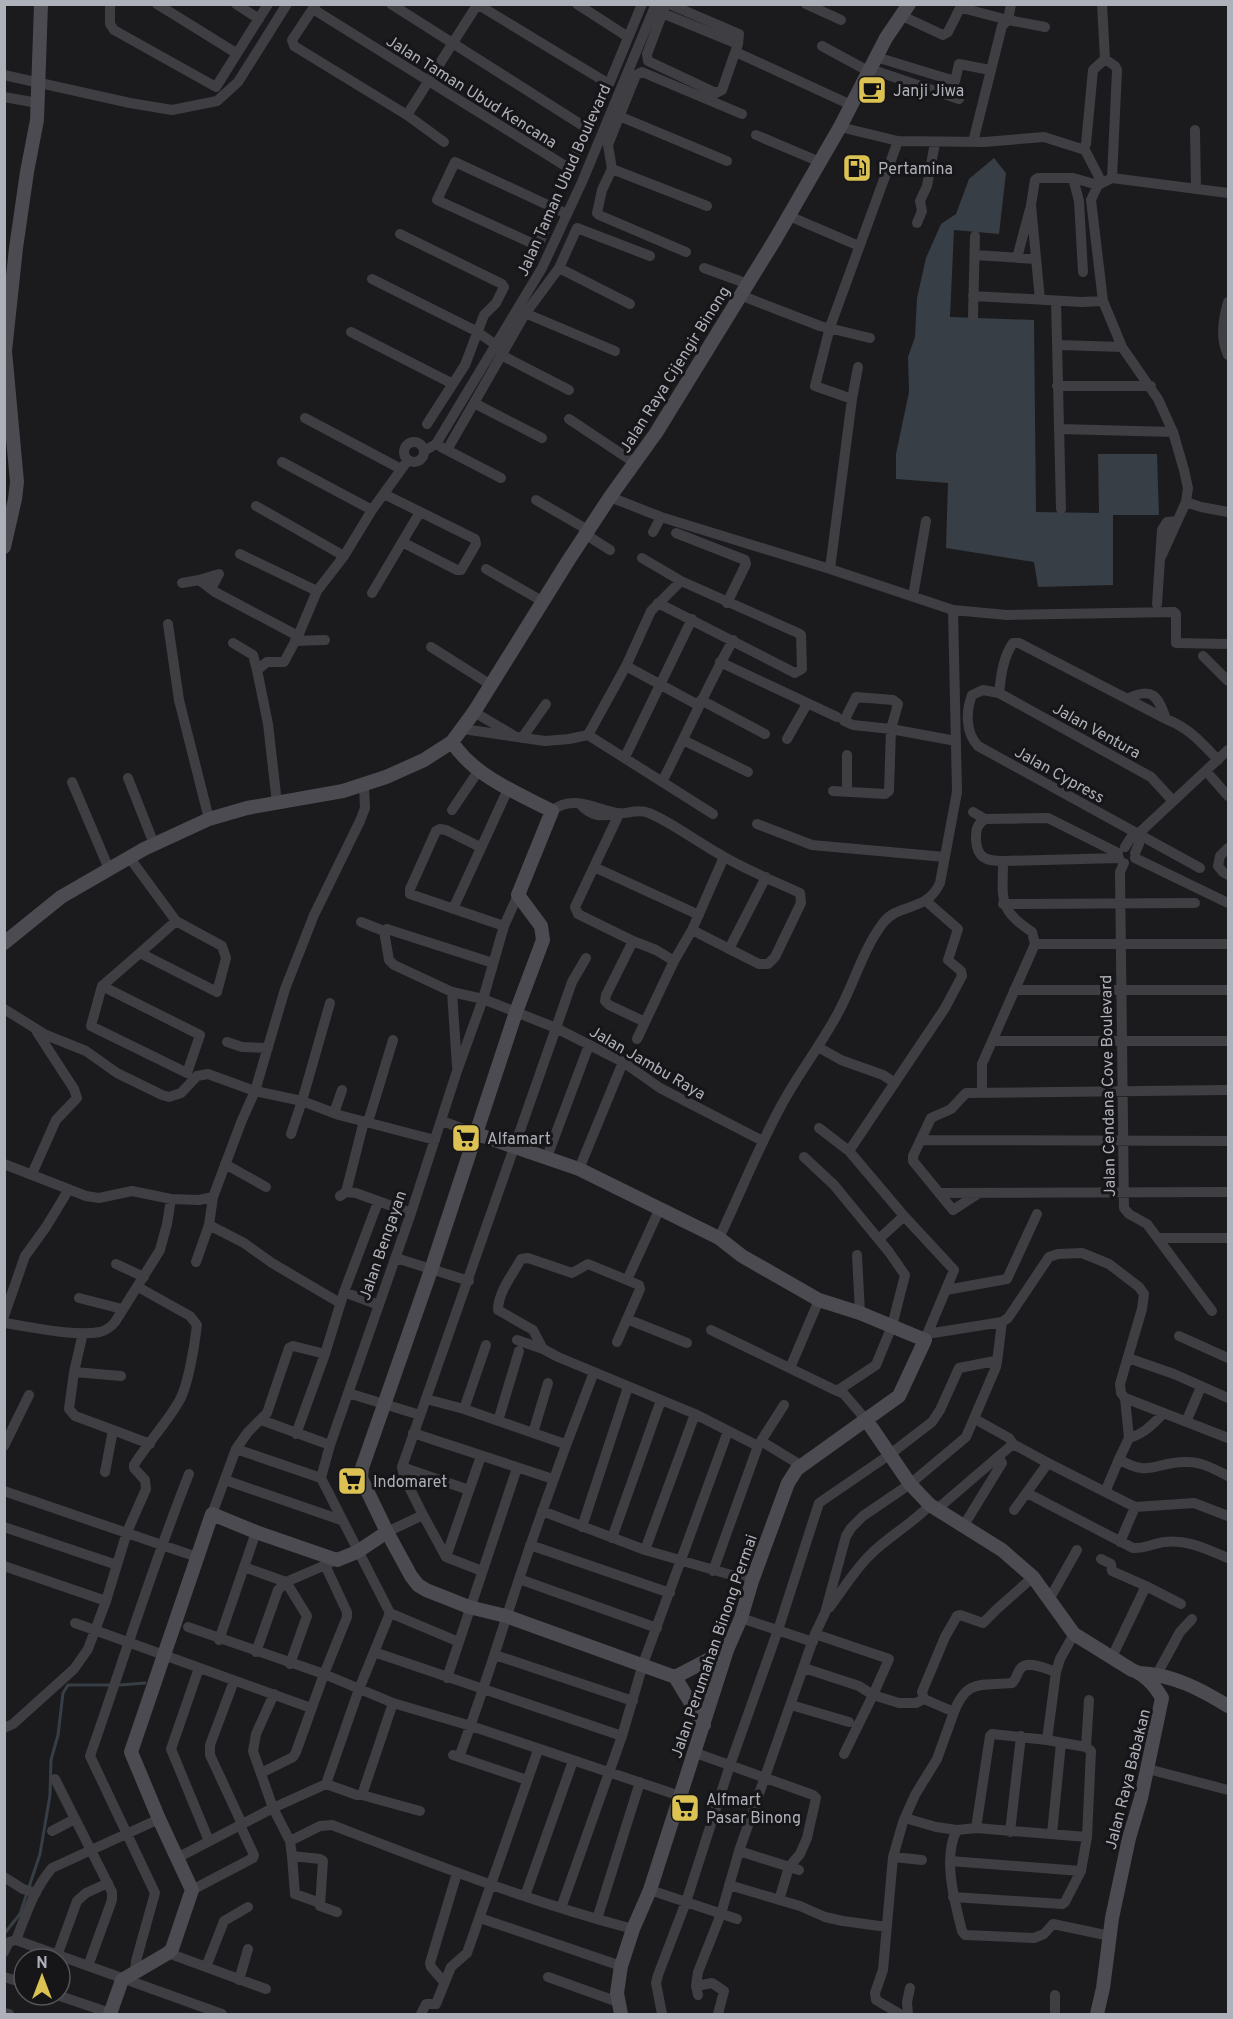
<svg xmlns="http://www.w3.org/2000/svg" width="1233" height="2019" viewBox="0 0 1233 2019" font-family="Overpass,sans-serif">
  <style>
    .water { fill: #373e45 }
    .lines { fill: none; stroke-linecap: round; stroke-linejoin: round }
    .stream { stroke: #373e45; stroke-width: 3 }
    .street { stroke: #3e3e43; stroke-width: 10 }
    .secondary { stroke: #4b4b51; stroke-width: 14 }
    .labels { text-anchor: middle; stroke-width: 6; stroke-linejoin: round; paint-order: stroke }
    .poi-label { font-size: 16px; fill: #afb1ba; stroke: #161618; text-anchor: start }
    .street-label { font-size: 16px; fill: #afb1ba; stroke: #161618 }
  </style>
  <rect width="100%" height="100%" fill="#1b1b1d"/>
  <path class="water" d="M994,158l12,15 -7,61 -45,-4 -4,87 84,3 2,192 63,1 -1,-59h59l2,61h-46v70l-75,2 -4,-25 -88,-14 2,-65 -52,-4v-25l13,-62 -1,-35 7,-20 2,-39 9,-40 15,-34 15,-10 13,-35z"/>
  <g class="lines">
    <path class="stream" d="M120,1685l25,-2
      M4,1934l16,-20 20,-60 10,-59 1,-35 7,-25 5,-42 5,-8h43"/>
    <path class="street" d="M110,4v20l4,6 102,57 52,-83
      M157,4l79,49
      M236,4l23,15
      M316,4l-24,36 2,6 113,69 37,27
      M391,4l197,125
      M477,4l132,80
      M577,4l51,33
      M666,4l-19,50 1,7 68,32 6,-3 16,-46
      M806,4l35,16
      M1102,4l3,55 10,7 2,4 -5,108 -14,7 -7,15 12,101 19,46 36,52 15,33 11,38 4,18 -2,14 -25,55
      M313,9l254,158 7,-8 35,-75 33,-80
      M662,13l76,31 1,-10 -70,-30
      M900,15l43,20 5,-3 11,-22 3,-2 46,12 3,-16
      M822,46l46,25
      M740,54l111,51
      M876,57l79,24 4,-17 31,6
      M870,69l89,30
      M4,75l126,28 42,7 45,-9 21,-19 49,-78
      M4,97l34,6
      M407,115l70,-110
      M619,116l108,45
      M840,127l58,14 86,1 60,-5 41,13 17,33
      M1195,130l1,59
      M756,135l64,27
      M973,142l29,-116 6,-6 37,7
      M1086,144l7,-74 12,-11
      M612,169l95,37
      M1073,178l25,7
      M1112,178l116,15
      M554,208l-16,38 -101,-46 18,-38 112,52
      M789,216l70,30
      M917,223l5,-12 -2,-10 7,-15 8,-43
      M400,234l102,50 2,3 -8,16 -12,12 -19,50 -38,59
      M686,252l-87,-37 -2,-2 5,-23 10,-21 -4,-24 28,-70 6,-3 100,42
      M975,255l61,4
      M1017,258l13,-49
      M559,268l71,36
      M704,268l44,16
      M372,279l104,52 20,14
      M740,295l80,31 50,12
      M973,296l109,6 21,-1
      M1040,300l-9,-95 4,-25 3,-2h35l6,23 4,71
      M1056,301l5,208
      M1228,302c-5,18 -8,36 0,53
      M520,311l95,40
      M973,317l2,-81
      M351,332l102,52
      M1058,345l64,2
      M501,355l68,35
      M858,367l-6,32 -37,-13 15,-59 68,-186
      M1057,386h94
      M474,403l68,35
      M305,418l96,51
      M569,419l66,44
      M1060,429l113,3
      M404 452a10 10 0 1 1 20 0a10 10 0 1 1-20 0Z
      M441,447l60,31
      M447,450l78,-136 34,-46 18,-40 73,28
      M424,451l12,-7 106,-176 40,-86 74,-178
      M282,462l90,48
      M384,494l91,45 1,5 -15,26h-4l-55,-28
      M610,497l51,20 169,52 123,41 54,5 167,-3 2,2v29l52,1
      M536,500l52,30
      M1186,502l15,5 27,5
      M256,506l88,50
      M653,532l8,-15
      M676,533l69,27 1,4 -19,39
      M585,534l25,16
      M240,554l77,37
      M642,558l39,23 117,52 3,2 1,34 -7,4 -137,-70
      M486,569l56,32
      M830,569l22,-170
      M182,583l17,-3
      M211,589l8,-15 -20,6 16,12 83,44
      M372,593l48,-81
      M913,596l13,-75
      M1157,604l5,-74 5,-8 10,-1
      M168,624l11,76 30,119
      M295,641l30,-1
      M233,643l20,12 4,15
      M431,647l60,38
      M1203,656l25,25
      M720,662l117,55
      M626,666l72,39
      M999,693c2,-17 4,-36 14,-50h6l147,76c23,9 35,23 52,41
      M1127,699c25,-13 31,-3 39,20
      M701,700l64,34
      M474,712l39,23
      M463,729l82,12 24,-2 19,-4 38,-69 25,-55 30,-30
      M588,735l125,79
      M522,738l24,-34
      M787,739l20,-35
      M683,740l65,32
      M625,757l67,-138
      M1206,771l22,25
      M128,778l26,66
      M72,782l37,87
      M662,782c24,-47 45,-95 71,-142
      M833,791l52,3 4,-3 2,-62 7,-25 -5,-4 -37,-3 -12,24 9,4 38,4 65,12
      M847,792v-37
      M1173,801l-22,-24 -152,-84 -16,-3 -11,5c-6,16 -7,37 6,51l222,122
      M277,803l-9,-79 -11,-54 10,-8h17l14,-26 19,-45 27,-35 28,-46 36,-50
      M580,804c11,12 20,13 35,10
      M452,810l27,-40
      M552,811c20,-17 43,-2 65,2 10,2 18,-5 32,0 22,9 50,30 72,42 25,15 53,26 79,38l1,10 -26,54 -7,7h-9l-67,-34
      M973,812l12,7 63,-1 70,35
      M619,814l-44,93 3,7 55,27
      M985,819c-9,6 -9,11 -9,21 1,18 10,21 27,21 0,38 -6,48 29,71l3,12
      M757,824l55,21 133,12
      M480,847l-34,-17 -6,-1 -4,2 -26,58v5l94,32
      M1125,847l7,-11 6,-2 90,-84
      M1228,848l-8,8 -2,10 5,6 5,3
      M1135,853l4,-9 -1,-10
      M1135,858l93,45
      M1003,861l116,-3
      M1124,863l-4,9 4,336 5,6 18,10 65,87
      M594,867l105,48
      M1003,904l192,-1
      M453,909l55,-120
      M361,922l23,9
      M1035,944h193
      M729,949l37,-72
      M140,953l36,-32
      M493,963l-106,-34 -3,2 5,29 5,5 58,27 31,7 73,29 67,34 37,26 103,53
      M102,986l98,49 -13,38 -96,-47 11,-40 38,-33 77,39 9,-34 -4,-12 -46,-25 -47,-64
      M1014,990h214
      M452,992l5,74
      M4,1009l42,26 40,16 31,22 45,22 7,2 12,-4 16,-17 11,-2 47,17 47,10 37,14 96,25
      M645,1022l-36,-17 -4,-4 1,-6 27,-54 23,9 18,11
      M637,1039l37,-78 18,-31 32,-73
      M992,1041h236
      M227,1042l15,5 26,1
      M818,1047l23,13 42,15 12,8
      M982,1093v-29l53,-120
      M334,1113l8,-23
      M442,1121l35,13
      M368,1122l25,-82
      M819,1128l30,23 55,65 50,54 -28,67
      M291,1134l11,-33 28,-98
      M921,1140l307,1
      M849,1151l96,-143 17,-32 -1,-5 -13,-11 10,-31 -32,-28
      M547,1157l42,-112
      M804,1157l30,28 55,67 16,23 -13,51 -16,39 -39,26 7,3 23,27
      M4,1164l82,32 13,2 33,-7 39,8 28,1 14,-3
      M225,1164l41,23
      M579,1169l44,-107
      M32,1174l24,-54 21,-22 -3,-9 -37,-57
      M346,1192l18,-71
      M939,1193l289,-1
      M979,1193l-26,17 -40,-49v-5l18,-38 20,-9 15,-16 262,-3
      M340,1196l6,-4 10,1 55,20
      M209,1225l35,18 28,20 68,40
      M719,1238c21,-44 39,-90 62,-132 17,-32 40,-61 57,-93 16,-29 25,-64 45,-90 16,-21 43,-10 57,-40l17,-91 -4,-182
      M1158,1238h70
      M879,1239l25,-23
      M857,1255l3,58
      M396,1258l73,23
      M196,1262l13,-37 4,-28 29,-77 13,-29 30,-102 29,-74 46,-94 5,-13 -1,-23
      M116,1264l28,13
      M627,1280l33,-72
      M946,1290l61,-11 30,-65
      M344,1292l34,-90
      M79,1298l43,11
      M4,1316l21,-60 21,-29 23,-38
      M627,1319l60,24
      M4,1323c28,4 70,14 96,9 7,-2 11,-5 15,-10l45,-72 7,-26 4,-25
      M711,1330l126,61
      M83,1333l-9,39 -5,37 6,7 38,14 -8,42
      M927,1334l75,-12 6,-4 41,-61 9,-3 24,-1 27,11 30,23 5,7 -2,15 -22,75 1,9 4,5 103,40
      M1179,1336l49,22
      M517,1340l26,9
      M617,1342l23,-53 -1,-4 -51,-21 -16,9 -44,-15 -7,1c-8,15 -23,33 -23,51l35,20 10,19 15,8 137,57 63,32 3,-5 41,25
      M1128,1358l46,16 54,24
      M997,1362l5,-40
      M790,1368l29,-68
      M74,1372l47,4
      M348,1393l72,22
      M1125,1398l4,40
      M426,1399l38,10 101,35
      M464,1409l22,-64
      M1164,1413c-11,11 -20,21 -35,25l-10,21c31,20 39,1 69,3 14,0 28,8 40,14
      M261,1420l69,25
      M498,1421l21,-70
      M1186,1422l15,-35
      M113,1430l37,14
      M413,1433l140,46
      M533,1433l15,-50
      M296,1434l29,-80 19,-62 35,13
      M761,1441l23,-36
      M1013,1444l35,19
      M4,1446l25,-51
      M236,1449l85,29
      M402,1467l67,23
      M225,1480l116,40
      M4,1491l193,66
      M1105,1492l14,-33
      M1027,1493l106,55c11,1 21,-5 32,-6 23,-3 43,8 63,16
      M936,1510l77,-66 -4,-6 -34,-19
      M1014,1510l34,-47 87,44 59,-4 34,13
      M542,1511l103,39 107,31
      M212,1514l24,-65 12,-17 19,-19 22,-65 4,-2 32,8
      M423,1515l23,42 36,14
      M964,1525l38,-62 -3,-6
      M4,1527l113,38
      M582,1527l46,-140
      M387,1532l36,-17 -19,-38 -2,-10 154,-439 16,-46 14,-24
      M612,1538l49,-138
      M1120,1542l15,-35
      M530,1545l140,48
      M645,1550l50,-136
      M446,1557l35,-101
      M1101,1559l10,5 1,7 34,15 -34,71
      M4,1566l102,35
      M244,1567l42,15 21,34 -17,48
      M713,1571l45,-125
      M519,1579l138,49
      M1146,1586l35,18
      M1050,1598l27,-48
      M829,1608c13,-17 25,-37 40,-52 18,-19 42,-31 61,-51
      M741,1618l72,24
      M75,1623l236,85
      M188,1627l136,47 69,29 78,23 209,70
      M815,1634l74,25 -16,36 -29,59
      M219,1640l37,-108
      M459,1642l-69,-29 -69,-135 9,-33 81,-232 46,-142 26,-72 21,-73 14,-31
      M256,1652l22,-62 8,-8 44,-19
      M374,1652l248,84
      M495,1655l138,46
      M199,1668l-28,81 38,92
      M804,1668l55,18 14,9 26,8h17l8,-4
      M1157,1674l23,-42 12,-13
      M447,1678l70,-210
      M234,1681l-24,64v10l32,69
      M274,1694l-18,40 -3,17 20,57 17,33 2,15 28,3 3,2 -3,45 17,6
      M791,1705l58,17
      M954,1712c13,-34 28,-26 58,-29 5,-4 5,-12 10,-16 8,-6 25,2 34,5
      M4,1728l9,-4 61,-55 14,-20 18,-48 21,-69 19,-43 -1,-9 -11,-12v-3c13,-21 31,-40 44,-62 10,-15 17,-60 19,-78l-7,-9 -52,-29
      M1086,1747l3,-47
      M693,1752l120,43 3,3 -9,40 -7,16 -11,13 -10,33
      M453,1755l74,25
      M459,1757c22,-58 40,-118 60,-178 23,-69 48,-138 75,-207
      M1148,1769l80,21
      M261,1773l32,-16 3,-5 28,-78 23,-57v-5l-22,-47
      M55,1779l57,113v8l-24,66
      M326,1784l31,11h5l31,-92
      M362,1795l58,16
      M905,1818l31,9 21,3
      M976,1828l14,-92 2,-2 55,6 9,-68 4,-13 14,-25
      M52,1831l23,-12
      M1010,1832l11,-96
      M1052,1834l9,-91
      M1087,1837l-111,-9 -19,2c-15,27 -2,73 5,101l3,4 69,3 10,-4 9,-10 57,12
      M290,1841l30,-15 12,-1c99,38 198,77 301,104
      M739,1851l60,19
      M292,1856l3,38 25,9
      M893,1857l29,3
      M177,1858l96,-50 53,-24 33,-95 31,-76
      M950,1861l131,10
      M4,1877l19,12 13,4
      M729,1885l71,21 25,11 18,4 44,6
      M192,1890l61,-32 1,-3 -14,-30
      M650,1890l87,29
      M525,1896l48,-135
      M953,1897l109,7 3,-2 16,-31 6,-34 4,-86 -5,-4 -39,-7
      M561,1908l61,-172 21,-72 85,-233
      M480,1918l141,48
      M597,1919l43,-137
      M16,1940c10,-25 18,-51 36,-72l107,-49
      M4,1952l5,-10 7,-2 206,74
      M168,1953l98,36
      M57,1956l20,-55 9,-8 22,-10
      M206,1967l18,-46 24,-14
      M135,1971l1,-10 19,-68 -65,-137c33,-94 62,-189 99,-282
      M4,1977l20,6
      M548,1977l70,25
      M239,1980l9,-31
      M444,1982l-13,-15 -1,-4 27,-90
      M696,1986l16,-3 12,8 -6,23
      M57,1995l56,19
      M1055,1995v19
      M4,2013l5,1
      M421,2014l5,-10h10l15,-37 16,-14 71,-203
      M662,2014l-6,-31 2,-8 28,-73 44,-137 48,-135 41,-127 70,-48 43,-33 8,-12 19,-42 36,-7 2,1 -1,5 -30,70 -56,47 -47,32 -12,12 -5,8 -21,77 -10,21 -76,217 -18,63 -23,58 -2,14 2,9
      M900,2014l-24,-14 -1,-7 8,-23 10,-113 10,-35 12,-27 22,-36 17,-47 -30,-13 -2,-7 23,-55 12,-21 3,-1 23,8 14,-14 36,-32
      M908,2014l-1,-12 3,-14"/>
    <path class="secondary" d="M4,547l11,-48 2,-17 -12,-131 11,-103 11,-76 10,-52 4,-116
      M452,742c22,34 65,51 100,69l-34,84 23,31 2,14 -27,72 -85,258 -69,198 -1,10 26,54 24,44 7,9 8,5 43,17 37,9 169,61 52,-27
      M4,943l57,-46 83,-48 65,-30 38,-11 96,-17 43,-14 38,-17 28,-18 22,-30 94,-151 42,-64 46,-64 120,-195 64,-111 46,-89 23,-34
      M477,1134l102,35 140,69 23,18 77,44 41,13 65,27 -26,56 -102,73 -9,14 -36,98 -11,37 -14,32 -77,240 -17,39 -12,37 -4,27 4,21
      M867,1421l43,63 20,21 72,45 31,27 41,57 58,36c14,5 23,16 30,28l-21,100 -12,40 -17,80 -9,70 -6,26
      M1140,1673c34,2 60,16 88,33
      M675,1677l29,48
      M110,2014l12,-34 46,-27 4,-4 20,-59 -33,-71 -28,-67 81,-238 44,18 81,28 20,-8 30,-20"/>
  </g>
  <defs>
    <g id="cafe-square" transform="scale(1.5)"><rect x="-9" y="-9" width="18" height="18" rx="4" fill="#dcc253" stroke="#161618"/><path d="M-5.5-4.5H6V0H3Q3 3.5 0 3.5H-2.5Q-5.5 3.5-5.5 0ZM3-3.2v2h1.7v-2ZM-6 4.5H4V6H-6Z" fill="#111"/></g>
    <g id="fuel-square" transform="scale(1.5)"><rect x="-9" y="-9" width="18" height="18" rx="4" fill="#dcc253" stroke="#161618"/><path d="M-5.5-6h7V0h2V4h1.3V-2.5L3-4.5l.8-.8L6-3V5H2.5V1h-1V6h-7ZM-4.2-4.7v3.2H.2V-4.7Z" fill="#111"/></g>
    <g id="supermarket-square" transform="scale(1.5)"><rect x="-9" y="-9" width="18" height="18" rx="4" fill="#dcc253" stroke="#161618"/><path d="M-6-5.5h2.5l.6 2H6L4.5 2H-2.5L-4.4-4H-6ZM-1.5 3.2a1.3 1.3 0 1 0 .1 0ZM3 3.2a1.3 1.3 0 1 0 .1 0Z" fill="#111"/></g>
  </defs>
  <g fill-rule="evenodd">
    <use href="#cafe-square" x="872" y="90"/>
    <use href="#fuel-square" x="857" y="168"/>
    <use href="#supermarket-square" x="466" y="1138"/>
    <use href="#supermarket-square" x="352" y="1481"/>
    <use href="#supermarket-square" x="685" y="1808"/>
  </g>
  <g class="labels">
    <g class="poi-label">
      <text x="893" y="96">Janji Jiwa</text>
      <text x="878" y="174">Pertamina</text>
      <text x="487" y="1144">Alfamart</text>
      <text x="373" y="1487">Indomaret</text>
      <text x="706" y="1805">Alfmart<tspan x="706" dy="18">Pasar Binong</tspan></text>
    </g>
    <g class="street-label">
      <text transform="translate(472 91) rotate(32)" y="6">Jalan Taman Ubud Kencana</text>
      <text transform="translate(563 180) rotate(-66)" y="6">Jalan Taman Ubud Boulevard</text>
      <text transform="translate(674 369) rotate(-58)" y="6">Jalan Raya Cijengir Binong</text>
      <text transform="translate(1097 730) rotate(29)" y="6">Jalan Ventura</text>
      <text transform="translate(1060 774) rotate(29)" y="6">Jalan Cypress</text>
      <text transform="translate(648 1062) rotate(30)" y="6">Jalan Jambu Raya</text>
      <text transform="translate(1107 1086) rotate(-91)" y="6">Jalan Cendana Cove Boulevard</text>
      <text transform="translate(382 1245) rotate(-71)" y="6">Jalan Bengayan</text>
      <text transform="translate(713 1646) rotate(-71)" y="6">Jalan Perumahan Binong Permai</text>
      <text transform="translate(1127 1779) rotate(-76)" y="6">Jalan Raya Babakan</text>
    </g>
  </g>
  <rect width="1233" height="2019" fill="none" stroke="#afb1ba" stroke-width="12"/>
  <g transform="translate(42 1977)"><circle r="28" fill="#161618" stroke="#535459" stroke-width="1.5"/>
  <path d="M0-4.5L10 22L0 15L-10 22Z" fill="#dcc253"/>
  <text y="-9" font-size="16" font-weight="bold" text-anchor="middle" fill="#afb1ba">N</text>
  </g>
</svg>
